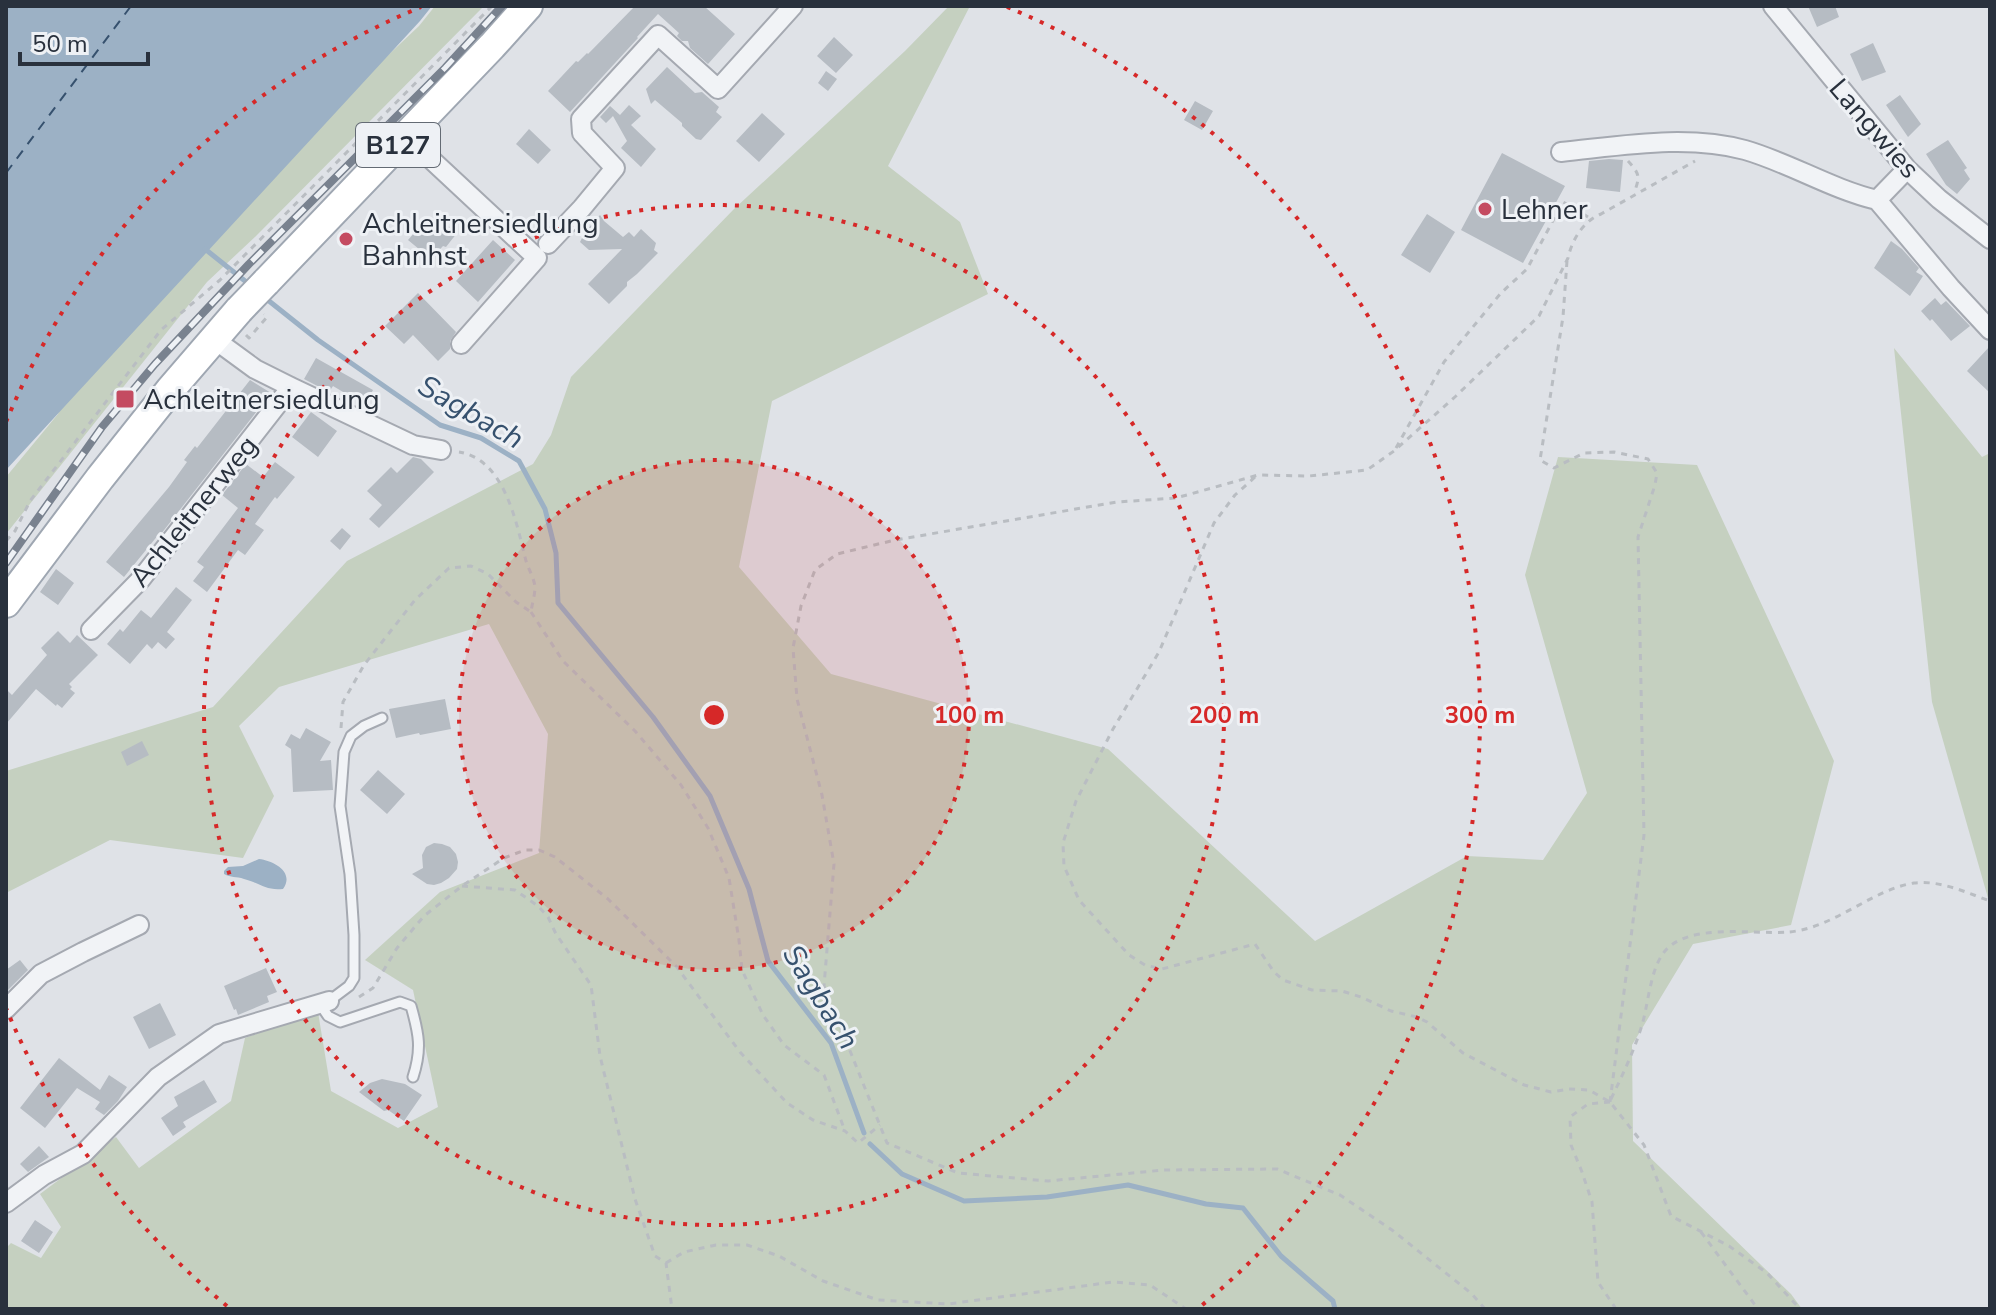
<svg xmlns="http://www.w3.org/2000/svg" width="1996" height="1315" viewBox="0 0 1996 1315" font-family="'Nunito Sans',sans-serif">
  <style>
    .green { fill: #c5d0c0 }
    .water { fill: #9cb1c5 }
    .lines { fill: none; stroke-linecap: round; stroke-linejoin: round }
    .stream { stroke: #9cb1c5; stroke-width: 5 }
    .ferry { stroke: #36516e; stroke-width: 2; stroke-dasharray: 10 8; stroke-linecap: butt }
    .building { fill: #b6bcc3 }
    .service-casing { stroke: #a5a9b1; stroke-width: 13 }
    .minor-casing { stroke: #a5a9b1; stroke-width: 22 }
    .primary-casing { stroke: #9fa7b2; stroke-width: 32 }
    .path { stroke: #b9bdc2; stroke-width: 3; stroke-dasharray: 6 6; stroke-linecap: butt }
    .service { stroke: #f1f3f6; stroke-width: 9 }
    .minor { stroke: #f1f3f6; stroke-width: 18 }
    .primary { stroke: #fff; stroke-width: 28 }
    .rail-casing { stroke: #79828f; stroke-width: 8 }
    .rail { stroke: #eef1f5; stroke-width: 5; stroke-dasharray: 15; stroke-linecap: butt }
    .primary-bridge-casing { stroke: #9fa7b2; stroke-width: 32; stroke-linecap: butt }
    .primary-bridge { stroke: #fff; stroke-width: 28 }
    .ring { fill: none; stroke: #d62828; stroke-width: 4; stroke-dasharray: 4 8 }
    .poi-dot { fill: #c44b61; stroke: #eef1f5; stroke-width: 3 }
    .labels { text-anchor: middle; stroke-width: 6; stroke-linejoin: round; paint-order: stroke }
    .shield { fill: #eef1f5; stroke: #646b74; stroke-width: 2 }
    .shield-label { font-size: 26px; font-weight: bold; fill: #29313d }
    .street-label { font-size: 28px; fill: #29313d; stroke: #eef1f5 }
    .poi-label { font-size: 28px; fill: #29313d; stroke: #eef1f5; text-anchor: start }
    .water-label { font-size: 30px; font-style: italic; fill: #36516e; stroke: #eef1f5 }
    .centre { fill: #d62828; stroke: #eef1f5; stroke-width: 4 }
    .ring-label { font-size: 24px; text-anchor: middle; font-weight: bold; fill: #d62828; stroke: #eef1f5; stroke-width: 6; stroke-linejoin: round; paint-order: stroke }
  </style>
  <rect width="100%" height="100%" fill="#dfe2e7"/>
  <path class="green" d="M435,6h49l-228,230 -49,46 -201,252v-57l52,-63 32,-77 329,-311z
    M949,6h21l-82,160 72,56 28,72 -216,107 -33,166 92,107 277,75 207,192 152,-85 76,4 44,-67 -62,-218 33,-118 139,8 137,296 -43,164 -98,19 -61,101 1,96 158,153 11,15h-1796v-61l5,-5 30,15 20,-31 -21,-33 76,-57 23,31 92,-67 14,-63 73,-26 13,79 67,37 40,-21 -25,-117 -48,-30 75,-68 99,-39 9,-119 -59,-110 -210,63 -40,39 35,70 -31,62 -133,-18 -104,53v-122l207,-64 134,-146 186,-97 18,-29 20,-58 163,-168 171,-158z
    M1894,348l88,109 8,-4v452l-58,-203z"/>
  <path class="water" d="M6,6h426l-12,15 -414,449z
    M259,859c15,2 36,13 24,30 -17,2 -23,-6 -39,-10 -8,-3 -13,-1 -20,-5v-3l4,-4 15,-1z"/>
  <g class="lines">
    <path class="stream" d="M205,249l45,36
      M264,297l54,43 122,85 41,13 38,23 26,48 11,44 2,50 95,114 57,79 39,93 19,72 63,82 33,90
      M870,1144l32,30 62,27 83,-4 81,-12 78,19 37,4 38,48 52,45 2,8"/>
    <path class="ferry" d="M6,173l125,-167"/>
  </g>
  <path class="building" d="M635,6h69l31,28 -27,30 -18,-16 -2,-7h-6l-5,-5 2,-3 -21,-19 -21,23 1,1 -68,74 -22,-21 28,-30 2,1 9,-9 1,1z
    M1808,6h27l4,11 -22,10z
    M834,37l19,18 -17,18 -19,-17z
    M1873,43l13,29 -24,9 -12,-27z
    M667,67l28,26 7,-1 17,15 -3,5 6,5 -21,23 -5,-1 -14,-13v-3l-27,-23 -4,4 -5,-15z
    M826,71l11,8 -9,12 -10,-8z
    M1900,95l21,29 -13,13 -22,-32z
    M1195,101l18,10 -11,19 -18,-10z
    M629,105l12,11 -10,9 25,24 -15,18 -20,-19 6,-7 -14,-25 -7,7 -6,-6 10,-11 10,9z
    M762,113l23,21 -26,28 -23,-21z
    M529,129l22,21 -13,14 -22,-20z
    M1948,140l19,28 -3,2 6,9 -13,15 -11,-9 -20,-31z
    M1502,153l63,33 -42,77 -62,-33z
    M1609,159l14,1 -3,32 -34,-4 3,-27z
    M1427,214l28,18 -25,41 -29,-18z
    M600,215l4,6 19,16 6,-5 5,5 7,-8 15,14 -2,7 4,3 -21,21 -10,8v4l-18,18 -21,-20 34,-35 -33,1 -9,-8 5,-10z
    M428,217l11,9 5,-4 13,11 -11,14 -3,-1 -12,13 -23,-19z
    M493,240l22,20 -37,42 -22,-21z
    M1891,241l11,8 17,19 -3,4 7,4 -13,20 -36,-28z
    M418,293l38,39 -6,9v8l-12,12 -25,-26 -9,9 -19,-18z
    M1935,298l6,7 5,-4 24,25 -19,15 -19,-22 -2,2 -9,-10z
    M1990,346v47l-23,-22z
    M316,358l57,32 -8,15 -32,-19 -4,6 -25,-13z
    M250,380l21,13 -110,141h-2l-35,43 -18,-15 63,-75 18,-25 -3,-2 11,-14 2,2z
    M311,412l26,19 -19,26 -26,-20z
    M413,457l8,2 13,13 -55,56 -10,-9 13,-14 -15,-14 24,-24 6,6z
    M275,462l20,15 -18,22 -2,-2 -20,27 9,6 -19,25 -7,-5 -31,42 -14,-11 11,-14 -7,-5 41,-54 -16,-13 24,-31 17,13z
    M342,528l9,8 -11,14 -10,-9z
    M56,569l18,14 -16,22 -18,-13z
    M176,587l16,13 -25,32 8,7 -9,10 -8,-7 -6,7 -5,-5 -17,20 -23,-20 13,-15 3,3 18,-22 10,8z
    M58,631l12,12 7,-8 21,20 -29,29 3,3 -2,2 5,4 -13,15 -5,-4 -1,2 -20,-17 -30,35v-35l6,6 35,-40 -6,-7z
    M445,699l6,30 -31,6 -1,-2 -23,5 -7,-29z
    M306,728l25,14 -11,19 11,-1 2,30 -40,2 -2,-43 -6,-4 6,-11 9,5z
    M142,741l7,14 -22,11 -6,-14z
    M378,770l27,24 -18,20 -27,-24z
    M434,843l8,1 8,3 6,7 2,8 -1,7 -8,9 -8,5 -7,2 -7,-1 -15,-10 11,-6 -1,-13 4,-8z
    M20,960l8,10 -22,22v-22z
    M266,968l11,24 -10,4 2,6 -31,13 -2,-6 -2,1 -10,-24z
    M160,1003l16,32 -27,14 -16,-32z
    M59,1058l41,32 9,-15 18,12 -9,14 -14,14 -9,-6 5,-7 -23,-14 -32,40 -25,-20z
    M382,1079l23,5 17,11 -18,26 -16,-11 -4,1 -25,-19 11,-9z
    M204,1080l13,22 -34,20 3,5 -13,9 -12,-18 17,-12 -4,-9z
    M39,1146l10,11 -21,15 -8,-8z
    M35,1220l18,12 -14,21 -18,-12z"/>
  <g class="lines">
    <g class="service-casing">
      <path id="service" d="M329,1001l20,-15 5,-8v-43l-4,-61 -10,-68 4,-54 7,-16 13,-10 18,-8
        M320,1004l8,12 12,6 60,-20 11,4c8,28 11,43 2,71"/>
    </g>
    <g class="minor-casing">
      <path id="minor" d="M1773,6l134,163 32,30 51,40
        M406,136l131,122 -76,86
        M1561,152c60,-6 125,-18 184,-2 45,13 86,39 132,50l30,-31
        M1877,200l74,88 39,42
        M548,244l34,-36 33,-40 -33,-35 -1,-14 77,-84 60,54 75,-83
        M214,339l41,30 36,18 122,58 28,5
        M91,630l50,-51 150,-192
        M6,1009l35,-35 42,-22 56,-27
        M6,1203l38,-28 39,-21 75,-77 61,-43 110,-33"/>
    </g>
    <g class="primary-casing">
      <path id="primary" d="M266,282l226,-236 36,-40
        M6,603l94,-125 70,-88 69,-80"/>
    </g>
    <path class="path" d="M1628,161c12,13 12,16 6,32
      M1567,261l-4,56 -23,143 14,8 30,-15 30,-1 34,7 9,14 -2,12 -17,52 6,298 -34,267
      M246,335l3,3 18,-21 -3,-3
      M1396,448l48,-86 57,-69 26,-24 36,-67 25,15
      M1255,477l-20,18 -21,28 -55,129 -46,77 -37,72 -13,42 1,23 15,34 50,55 16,10 17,4 93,-25 19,28 9,8 29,10 30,1 19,6 30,14 26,6 10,5 36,31 61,32 27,7 18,-3 20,1 21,12 34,43 27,71 58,30 38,27 33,36
      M6,541l9,-10 15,-30 131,-171 59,-50 272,-274
      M531,612l32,49 72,70 46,54 27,43 21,50 10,62 3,30 21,45 21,30 40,30 21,56
      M341,728l2,-26 21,-37 51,-65 34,-32 22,-2 17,8 28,28 15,10c1,-8 4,-17 4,-25 -1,-10 -8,-20 -10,-30 -9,-36 -21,-98 -66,-105
      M462,886l53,4 23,16 10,11 8,17 35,51 9,71 35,143 20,57 11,7 6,46
      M359,997l14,-9 24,-40 27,-32 38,-30 42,-28 21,-8h14l16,7 53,42 68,67 64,86 47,51 26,17 32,11 13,12 22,-18
      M1611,1099c12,-25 23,-48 31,-74 6,-20 8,-52 20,-70 22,-34 92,-20 127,-23 45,-4 84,-43 125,-49 26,-3 51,9 76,18
      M1610,1102l-22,2 -18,13 1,28 11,27 10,30 6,80 18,27
      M1701,1232l57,77
      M666,1263l18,-11 32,-7h31l32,11 44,25 55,19 70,4 165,-22 37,3 36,24
      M1485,1309l-13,-15 -80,-64 -52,-35 -63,-26 -113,1 -116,11 -90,-8 -71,-30 -63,-157 10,-122 -12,-69 -25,-96 -4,-51 8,-42 14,-36 22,-16 58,-14 222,-38 59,-4 82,-23 51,1 58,-6 27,-19 62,-55 83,-80 29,-58c4,-18 15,-37 33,-44l94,-53"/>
    <use href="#service" class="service"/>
    <use href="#minor" class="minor"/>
    <use href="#primary" class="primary"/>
    <g class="rail-casing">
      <path id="rail" d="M6,563l96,-136 53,-63 94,-100 196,-196 57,-62"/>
    </g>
    <use href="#rail" class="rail"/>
    <g class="primary-bridge-casing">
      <path id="primary-bridge" d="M239,310l27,-28"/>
    </g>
    <use href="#primary-bridge" class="primary-bridge"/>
  </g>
  <circle cx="714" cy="715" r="255" fill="#d62828" fill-opacity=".12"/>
  <g class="ring">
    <circle cx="714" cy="715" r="255"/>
    <circle cx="714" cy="715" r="510"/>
    <path d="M227 1306A766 766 0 0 1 6 1008M6 422A766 766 0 0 1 421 7M1007 7A766 766 0 0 1 1201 1306"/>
  </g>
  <g class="poi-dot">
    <circle cx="1485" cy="209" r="8"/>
    <circle cx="346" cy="239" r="8"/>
    <rect x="115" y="389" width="20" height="20" rx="4"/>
  </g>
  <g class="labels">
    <rect class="shield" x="356" y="123" width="84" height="44" rx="6"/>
    <g class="shield-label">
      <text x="398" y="154">B127</text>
    </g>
    <g class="street-label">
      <text transform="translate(1875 128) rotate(49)" y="10">Langwies</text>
      <text transform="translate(193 511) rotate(-51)" y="10">Achleitnerweg</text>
    </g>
    <g class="poi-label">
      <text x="1501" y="219">Lehner</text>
      <text x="362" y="233">Achleitnersiedlung<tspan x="362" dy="32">Bahnhst</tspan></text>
      <text x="143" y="409">Achleitnersiedlung</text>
    </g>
    <g class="water-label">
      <text transform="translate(471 412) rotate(30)" y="10">Sagbach</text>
      <text transform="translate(821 997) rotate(58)" y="10">Sagbach</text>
    </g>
  </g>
  <circle cx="714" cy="715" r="12" class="centre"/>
  <g class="ring-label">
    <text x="969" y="723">100 m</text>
    <text x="1224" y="723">200 m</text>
    <text x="1480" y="723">300 m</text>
  </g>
  <rect width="1996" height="1315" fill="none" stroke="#29313d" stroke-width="16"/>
  <path d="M20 52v12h128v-12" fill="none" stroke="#29313d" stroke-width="4"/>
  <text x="32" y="52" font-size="24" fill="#29313d" stroke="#eef1f5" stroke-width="6" paint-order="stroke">50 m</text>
</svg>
